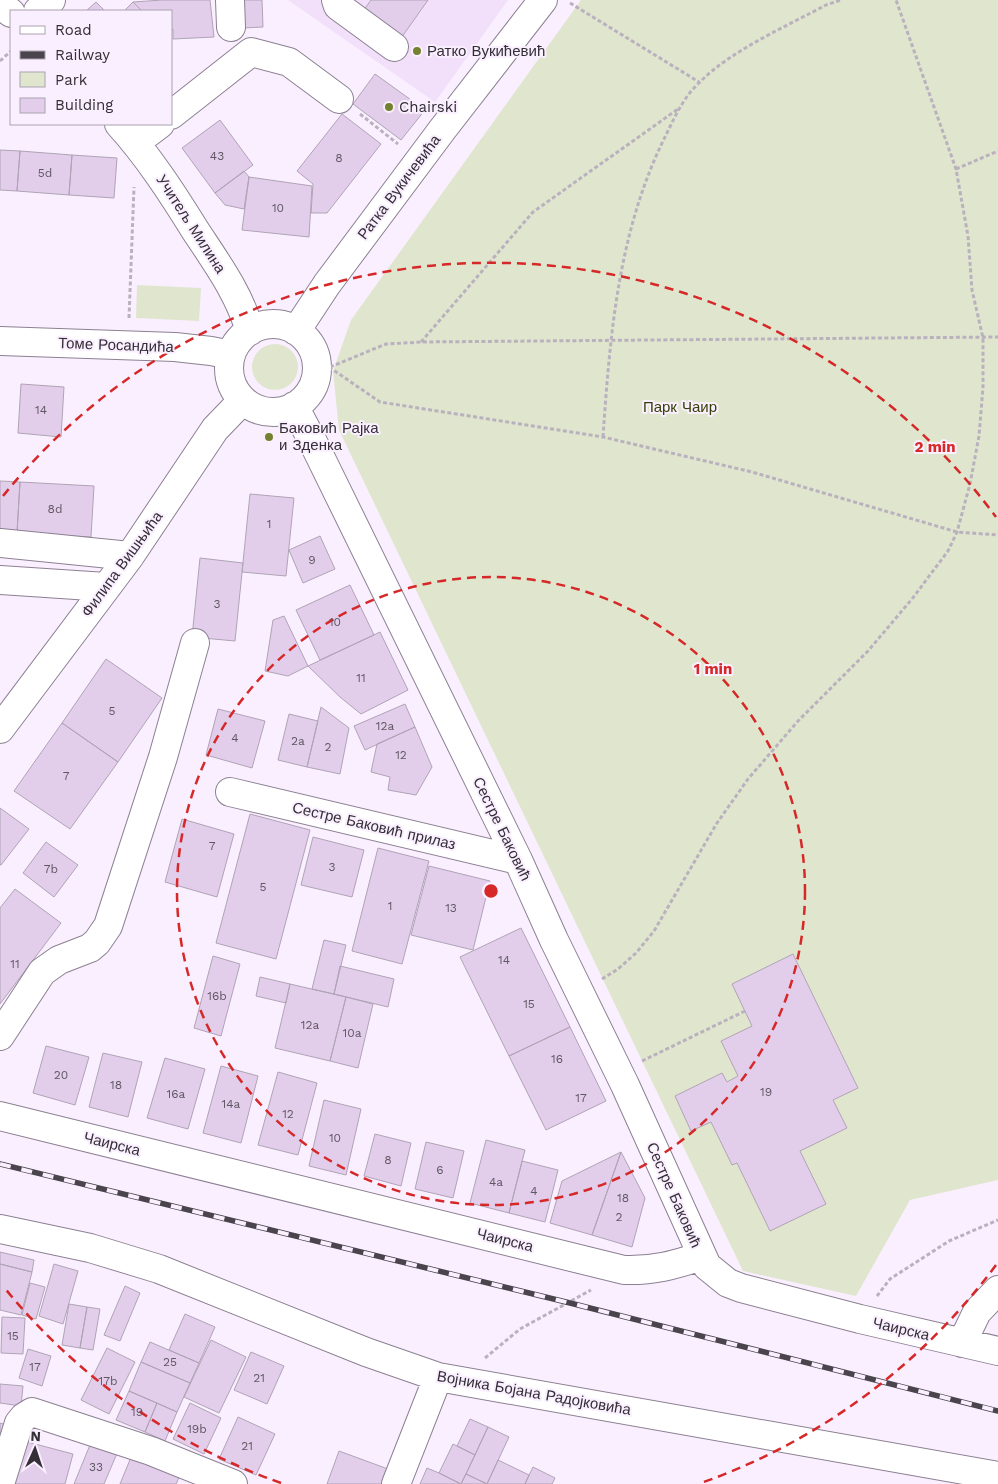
<svg xmlns="http://www.w3.org/2000/svg" width="998" height="1484" viewBox="0 0 998 1484" font-family="'Work Sans',sans-serif">
  <style>
    .built { fill: #f2dff9 }
    .green { fill: #e0e6ce }
    .building { fill: #e2ceeb; stroke: #b0a3b6 }
    .lines { fill: none; stroke-linecap: round; stroke-linejoin: round }
    .minor-casing { stroke: #8c8092; stroke-width: 30 }
    .path { stroke: #bab1be; stroke-width: 3; stroke-dasharray: 4 2.5; stroke-linecap: butt }
    .minor { stroke: #fff; stroke-width: 28 }
    .rail-casing { stroke: #4a444c; stroke-width: 5.5 }
    .rail { stroke: #faefff; stroke-width: 4; stroke-dasharray: 11; stroke-linecap: butt }
    .ring { fill: none; stroke: #d62828; stroke-width: 2.5; stroke-dasharray: 9 6 }
    .poi-dot { fill: #748230; stroke: #faefff; stroke-width: 2 }
    .labels { text-anchor: middle; stroke-width: 4; stroke-linejoin: round; paint-order: stroke }
    .number-label { font-size: 12px; fill: #605763 }
    .poi-label { font-size: 15px; fill: #342f36; stroke: #faefff; text-anchor: start }
    .street-label { font-size: 15px; fill: #342f36; stroke: #faefff }
    .park-label { font-size: 15px; fill: #363f07; stroke: #faefff }
    .centre { fill: #d62828; stroke: #faefff; stroke-width: 2.5 }
    .ring-label { font-size: 15px; text-anchor: middle; font-weight: bold; fill: #d62828; stroke: #faefff; stroke-width: 4; stroke-linejoin: round; paint-order: stroke }
  </style>
  <rect width="100%" height="100%" fill="#faefff"/>
  <path class="built" d="M288,0h220l-73,102z"/>
  <path class="green" d="M581,0h417v1180l-88,20 -54,96 -113,-25 -404,-841 -6,-59 18,-51z
    M137,285l64,3 -2,33 -63,-3z
    M252 367a23 23 0 1 1 46 0a23 23 0 1 1-46 0Z"/>
  <path class="building" d="M162,0h48l4,37 -41,2v-10l-2,1v-19h-29l-9,-9z
    M243,0h19l1,27 -20,1z
    M371,0h57l-29,41 -38,-27z
    M96,2l9,9h-19z
    M133,2l9,9h-18z
    M375,74l50,36 -24,30 -48,-36z
    M342,114l39,30 -54,69h-16l2,-29 -16,-13z
    M220,120l33,45 -38,28 -33,-45z
    M0,150l20,1 -3,40 -17,-1z
    M20,151l52,4 -3,40 -52,-4z
    M72,155l45,3 -3,40 -45,-3z
    M244,171l5,6 -5,32 -19,-4 -10,-12z
    M249,177l63,9 -3,51 -67,-7z
    M21,384l43,3 -3,50 -43,-4z
    M0,481l20,1 -3,51 -17,-1z
    M20,482l74,4 -3,51 -74,-4z
    M250,494l44,4 -8,78 -44,-4z
    M320,536l15,33 -32,14 -14,-33z
    M200,558l43,5 -8,78 -43,-4z
    M350,585l24,50 -54,25 -24,-50z
    M284,616l24,50 -20,10 -23,-5 8,-51z
    M380,632l28,58 -47,24 -21,-17 -32,-31z
    M106,659l56,39 -44,64 -56,-39z
    M405,704l10,23 -50,23 -11,-24z
    M321,707l28,21 -9,46 -33,-7z
    M218,709l47,12 -13,47 -46,-13z
    M289,714l29,7 -11,46 -29,-7z
    M62,723l56,39 -48,67 -56,-38z
    M415,727l17,40 -16,28 -28,-5 2,-13 -19,-5 6,-28z
    M0,808l29,21 -28,36h-1z
    M250,814l60,16 -34,129 -60,-16z
    M182,819l52,15 -17,63 -52,-15z
    M313,837l51,13 -12,47 -51,-12z
    M46,842l32,23 -24,32 -31,-24z
    M378,848l51,13 -27,103 -50,-13z
    M429,866l61,15 -17,69 -62,-15z
    M15,889l46,34 -61,81v-96z
    M521,928l49,99 -61,29 -49,-99z
    M324,940l22,5 -12,49 -22,-5z
    M793,954l65,134 -25,12 14,28 -47,23 26,53 -56,27 -33,-68 -5,2 -21,-43 -20,9 -16,-35 47,-23 5,9 11,-6 -17,-35 31,-15 -20,-42z
    M213,956l27,8 -19,72 -27,-8z
    M340,966l54,13 -6,28 -54,-13z
    M260,977l30,7 -4,19 -30,-7z
    M290,984l56,13 -16,64 -55,-13z
    M346,997l27,7 -15,64 -28,-7z
    M570,1027l36,74 -60,29 -37,-74z
    M46,1046l43,11 -14,48 -42,-12z
    M103,1053l39,9 -14,55 -39,-10z
    M165,1058l40,11 -17,60 -41,-11z
    M221,1066l37,10 -17,67 -38,-10z
    M278,1072l39,11 -19,72 -40,-10z
    M324,1100l37,9 -15,66 -37,-9z
    M375,1134l36,9 -10,43 -37,-10z
    M486,1140l39,10 -16,63 -39,-10z
    M426,1142l38,9 -11,47 -38,-9z
    M621,1152l24,46 -13,49 -40,-12z
    M621,1152l-29,83 -42,-12 12,-42z
    M522,1161l36,9 -13,52 -36,-9z
    M0,1252l34,8 -2,12 -32,-8z
    M0,1264l32,8 -11,43 -21,-5z
    M54,1264l24,7 -15,53 -24,-8z
    M30,1283l15,4 -9,32 -14,-4z
    M125,1286l15,7 -20,48 -16,-6z
    M69,1304l18,3 -7,41 -18,-3z
    M87,1307l13,2 -7,41 -13,-2z
    M185,1314l30,13 -16,36 -30,-13z
    M2,1317l23,1 -2,36 -22,-1z
    M211,1340l35,17 -27,56 -35,-16z
    M150,1342l49,21 -9,20 -49,-21z
    M107,1348l28,14 -26,52 -28,-14z
    M28,1349l23,7 -9,30 -23,-8z
    M251,1352l33,14 -17,38 -33,-14z
    M141,1362l49,21 -13,29 -48,-21z
    M0,1384l23,2 -2,20 -21,-3z
    M129,1391l28,12 -12,29 -29,-12z
    M157,1403l20,9 -12,29 -20,-9z
    M190,1403l31,15 -17,36 -31,-15z
    M238,1417l37,17 -19,41 -37,-16z
    M470,1419l18,8 -13,28 -18,-9z
    M0,1423l12,4 -12,15z
    M488,1427l21,10 -22,47 -21,-10z
    M20,1440l53,14 -8,30h-55z
    M92,1440l26,11 -14,33h-30z
    M453,1444l22,11 -14,29 -22,-11z
    M134,1450l48,21 -6,13h-56z
    M339,1451l49,18 -6,15h-55z
    M498,1460l31,15 -4,9h-38z
    M533,1467l22,11 -3,6h-27z
    M427,1468l12,5 22,11h-41z
    M466,1474l21,10h-26z"/>
  <g class="lines">
    <g class="minor-casing">
      <path id="minor" d="M230,0l1,27
        M336,0l2,6 56,41
        M0,4l11,9
        M38,11l13,-11
        M171,115l80,-63 38,10 50,37
        M119,124c29,32 53,69 76,106 21,32 44,63 55,101
        M136,142l24,-18
        M229 368a44 44 0 1 1 88 0a44 44 0 1 1-88 0Z
        M296,331l31,-47 115,-154 101,-130
        M0,341l175,6 36,4 20,4
        M294,406l17,32 207,422 36,80 71,145 82,181 21,17 13,5 119,31 138,32
        M0,543l130,13
        M0,580l106,7
        M0,729l130,-173 85,-127 28,-29
        M230,792l288,68
        M0,1036l42,-64 17,-12 31,-12 7,-6 11,-16 55,-169 32,-114
        M0,1116l624,154c30,1 50,-5 78,-14
        M0,1229l90,19 69,21 207,83 72,25 560,99
        M962,1343l15,-31 21,-22
        M0,1484l19,-61 5,-6 8,-5 119,39 82,33
        M396,1484l42,-107"/>
    </g>
    <path class="path" d="M570,3l129,79
      M0,61l11,-10
      M360,114l38,30
      M956,169l42,-18
      M129,318l5,-131
      M421,342l112,-130 145,-103
      M329,367l51,35 223,35 149,35 205,60 41,3
      M330,367l56,-23 35,-2 577,-5
      M603,437c7,-102 15,-204 61,-298 10,-20 19,-42 36,-57 30,-31 87,-56 126,-77l15,-5
      M602,979l16,-10 18,-16 18,-22 63,-108 31,-44 50,-58 70,-70 44,-52 36,-48 9,-19 13,-48 9,-48 4,-49v-49l-11,-48 -4,-54 -12,-67 -60,-169
      M642,1061l103,-50
      M877,1296l13,-17 59,-38 49,-21
      M485,1358l35,-29 71,-39"/>
    <use href="#minor" class="minor"/>
    <g class="rail-casing">
      <path id="rail" d="M0,1164l570,139 428,108"/>
    </g>
    <use href="#rail" class="rail"/>
  </g>
  <g class="ring">
    <circle cx="491" cy="891" r="314"/>
    <path d="M996 1265A628 628 0 0 1 701 1483M281 1483A628 628 0 0 1 3 1286M3 496A628 628 0 0 1 996 517"/>
  </g>
  <g class="poi-dot">
    <circle cx="417" cy="51" r="5"/>
    <circle cx="389" cy="107" r="5"/>
    <circle cx="269" cy="437" r="5"/>
  </g>
  <g class="labels">
    <g class="number-label">
      <text x="217" y="160">43</text>
      <text x="339" y="162">8</text>
      <text x="45" y="177">5d</text>
      <text x="278" y="212">10</text>
      <text x="41" y="414">14</text>
      <text x="55" y="513">8d</text>
      <text x="269" y="528">1</text>
      <text x="312" y="564">9</text>
      <text x="217" y="608">3</text>
      <text x="335" y="626">10</text>
      <text x="361" y="682">11</text>
      <text x="112" y="715">5</text>
      <text x="385" y="730">12a</text>
      <text x="235" y="742">4</text>
      <text x="298" y="745">2a</text>
      <text x="328" y="751">2</text>
      <text x="401" y="759">12</text>
      <text x="66" y="780">7</text>
      <text x="212" y="850">7</text>
      <text x="332" y="871">3</text>
      <text x="51" y="873">7b</text>
      <text x="263" y="891">5</text>
      <text x="390" y="910">1</text>
      <text x="451" y="912">13</text>
      <text x="504" y="964">14</text>
      <text x="15" y="968">11</text>
      <text x="217" y="1000">16b</text>
      <text x="529" y="1008">15</text>
      <text x="310" y="1029">12a</text>
      <text x="352" y="1037">10a</text>
      <text x="557" y="1063">16</text>
      <text x="61" y="1079">20</text>
      <text x="116" y="1089">18</text>
      <text x="766" y="1096">19</text>
      <text x="176" y="1098">16a</text>
      <text x="581" y="1102">17</text>
      <text x="231" y="1108">14a</text>
      <text x="288" y="1118">12</text>
      <text x="335" y="1142">10</text>
      <text x="388" y="1164">8</text>
      <text x="440" y="1174">6</text>
      <text x="496" y="1186">4a</text>
      <text x="534" y="1195">4</text>
      <text x="623" y="1202">18</text>
      <text x="619" y="1221">2</text>
      <text x="13" y="1340">15</text>
      <text x="170" y="1366">25</text>
      <text x="35" y="1371">17</text>
      <text x="259" y="1382">21</text>
      <text x="108" y="1385">17b</text>
      <text x="137" y="1416">19</text>
      <text x="197" y="1433">19b</text>
      <text x="247" y="1450">21</text>
      <text x="96" y="1471">33</text>
    </g>
    <g class="poi-label">
      <text x="427" y="56">Ратко Вукићевић</text>
      <text x="399" y="112">Chairski</text>
      <text x="279" y="433">Баковић Рајка<tspan x="279" dy="17">и Зденка</tspan></text>
    </g>
    <g class="street-label">
      <text transform="translate(399 187) rotate(-53)" y="5">Ратка Вукичевића</text>
      <text transform="translate(191 224) rotate(57)" y="5">Учитељ Милина</text>
      <text transform="translate(116 345) rotate(2)" y="5">Томе Росандића</text>
      <text transform="translate(122 564) rotate(-54)" y="5">Филипа Вишњића</text>
      <text transform="translate(374 826) rotate(13)" y="5">Сестре Баковић прилаз</text>
      <text transform="translate(502 829) rotate(64)" y="5">Сестре Баковић</text>
      <text transform="translate(112 1144) rotate(14)" y="5">Чаирска</text>
      <text transform="translate(674 1195) rotate(66)" y="5">Сестре Баковић</text>
      <text transform="translate(505 1240) rotate(14)" y="5">Чаирска</text>
      <text transform="translate(901 1329) rotate(13)" y="5">Чаирска</text>
      <text transform="translate(534 1393) rotate(10)" y="5">Војника Бојана Радојковића</text>
    </g>
    <g class="park-label">
      <text x="680" y="412">Парк Чаир</text>
    </g>
  </g>
  <circle cx="491" cy="891" r="8" class="centre"/>
  <g class="ring-label">
    <text x="935" y="452">2 min</text>
    <text x="713" y="674">1 min</text>
  </g>
  <rect x="10" y="10" width="162" height="115" fill="#faefff" stroke="#aba2af"/>
  <rect x="20" y="26" width="25" height="8" fill="#ffffff" stroke="#aba2af"/>
  <text x="55" y="35" font-size="15" fill="#342f36">Road</text>
  <rect x="20" y="51" width="25" height="8" fill="#4a444c" stroke="#aba2af"/>
  <text x="55" y="60" font-size="15" fill="#342f36">Railway</text>
  <rect x="20" y="72" width="25" height="15" fill="#e0e6ce" stroke="#aba2af"/>
  <text x="55" y="85" font-size="15" fill="#342f36">Park</text>
  <rect x="20" y="98" width="25" height="15" fill="#e2ceeb" stroke="#aba2af"/>
  <text x="55" y="110" font-size="15" fill="#342f36">Building</text>
  <g transform="translate(35 1449) rotate(3)" stroke="#faefff" stroke-width="4" paint-order="stroke">
  <path d="M0-4L9 19L0 12L-9 19Z" fill="#342f36"/>
  <text y="-8" font-size="14" font-weight="bold" text-anchor="middle" fill="#342f36">N</text>
  </g>
</svg>
